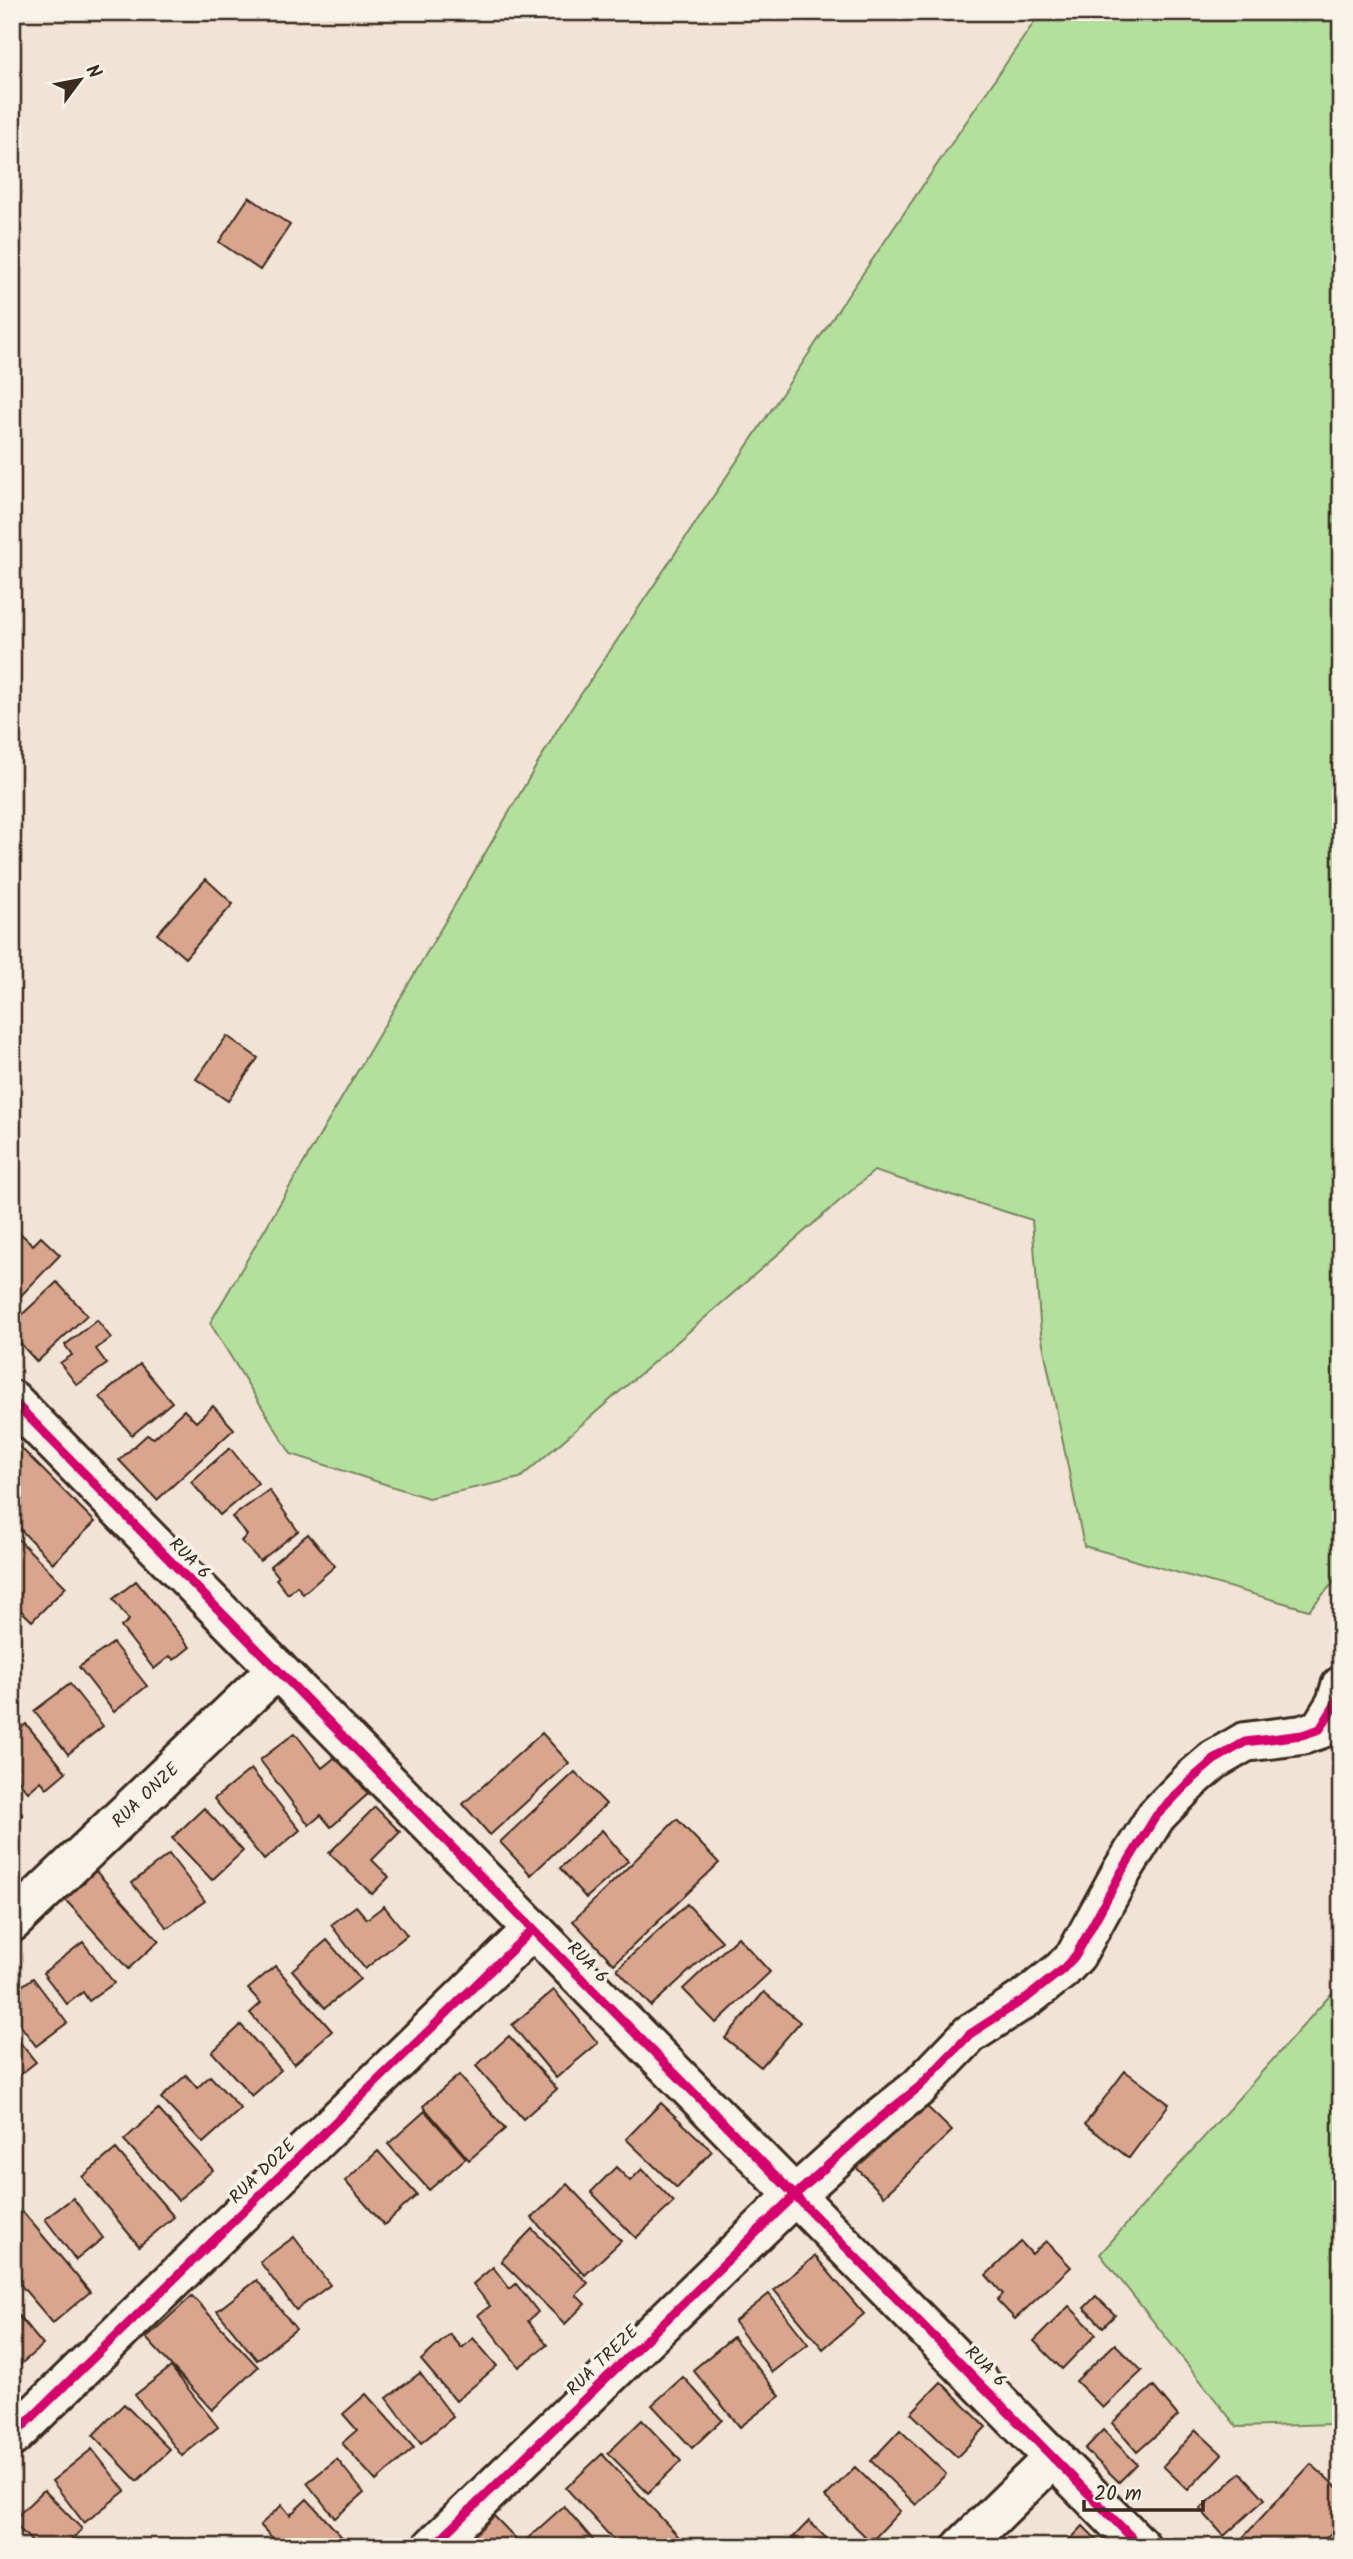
<svg xmlns="http://www.w3.org/2000/svg" width="1353" height="2559" viewBox="0 0 1353 2559" font-family="Kalam,sans-serif">
  <style>
    .green { fill: #b4e09e; stroke: #78855e; stroke-width: 2 }
    .building { fill: #d9a58e; stroke: #3b2a1e; stroke-width: 2 }
    .lines { fill: none; stroke-linecap: round; stroke-linejoin: round }
    .minor-casing { stroke: #3b2a1e; stroke-width: 44 }
    .minor { stroke: #f7f3e8; stroke-width: 38 }
    .cycleway-casing { stroke: #f7f3e8; stroke-width: 13 }
    .cycleway { stroke: #d6006c; stroke-width: 9 }
    .labels { text-anchor: middle; stroke-width: 7; stroke-linejoin: round; paint-order: stroke }
    .street-label { font-size: 18px; fill: #3b2a1e; stroke: #f7f3e8 }
  </style>
  <rect width="100%" height="100%" fill="#f1e3d6"/>
  <filter id="ink" filterUnits="userSpaceOnUse"><feTurbulence type="fractalNoise" baseFrequency=".0143" numOctaves="2"/><feDisplacementMap in="SourceGraphic" scale="14" xChannelSelector="R" yChannelSelector="G"/><feConvolveMatrix kernelMatrix="1 2 1 2 8 2 1 2 1" color-interpolation-filters="sRGB"/></filter>
  <g filter="url(#ink)">
    <path class="green" d="M1041,12h300v1562l-32,36 -225,-64 -43,-212 -9,-114 -158,-49 -354,307 -92,20 -137,-44 -81,-131 349,-596 279,-417z
      M1341,1983v456l-8,-15 -96,3 -137,-173z"/>
    <path class="building" d="M249,197l41,28 -30,45 -41,-28z
      M206,879l27,25 -48,54 -28,-24z
      M227,1036l31,22 -30,43 -32,-22z
      M18,1231l15,14 8,-8 19,18 -48,50v-68z
      M57,1282l30,33 -50,47 -25,-28v-10z
      M97,1320l14,18 -15,11 11,15 -30,21 -17,-22 12,-8 -7,-10z
      M140,1364l32,38 -40,33 -32,-38z
      M213,1406l21,23 -77,71 -38,-40 28,-25 7,3 30,-28 12,12z
      M12,1439l83,83 -42,41 -41,-42z
      M230,1448l28,35 -38,32 -29,-33z
      M269,1490l29,41 -38,30 -19,-20 6,-6 -15,-18z
      M12,1533l54,54 -34,34 -20,-19z
      M308,1534l27,32 -32,28 -6,-8 -9,8 -12,-15 3,-2 -9,-11z
      M136,1581l54,66 -16,13 -4,-4 -16,13 -33,-42 8,-7 -16,-21z
      M113,1643l34,43 -33,26 -35,-45z
      M70,1684l33,42 -35,28 -34,-43z
      M26,1724l40,48 -19,16 -6,-7 -13,11 -16,-19v-38z
      M295,1733l27,35 16,-13 30,39 -37,33 -10,-12 -12,10 -49,-65z
      M542,1733l27,30 -79,72 -27,-31z
      M251,1769l49,61 -36,30 -50,-61z
      M575,1772l31,32 -75,71 -31,-33z
      M12,1802l11,13 -11,9z
      M375,1807l25,25 -28,28 17,17 -17,17 -43,-41z
      M204,1808l39,43 -31,29 -40,-42z
      M677,1819l42,44 -105,101 -41,-43z
      M602,1830l26,31 -42,37 -26,-30z
      M169,1854l36,47 -38,27 -35,-45z
      M93,1868l66,73 -31,28 -66,-73z
      M687,1904l35,37 -71,65 -34,-37z
      M356,1906l11,13 17,-13 23,29 -42,34 -34,-44z
      M738,1937l32,35 -54,51 -33,-34z
      M327,1940l33,39 -35,29 -33,-38z
      M83,1942l31,41 -25,18 -6,-9 -16,12 -24,-31z
      M275,1966l57,65 -38,33 -44,-51 11,-10 -13,-14z
      M33,1978l34,45 -31,23 -24,-32v-21z
      M554,1990l44,53 -42,35 -44,-53z
      M764,1992l36,30 -39,45 -36,-29z
      M241,2025l40,45 -29,26 -40,-44z
      M12,2033l24,29 -24,19z
      M509,2036l48,53 -34,30 -47,-53z
      M1125,2071l44,33 -40,54 -44,-34z
      M186,2075l11,13 13,-12 31,33 -38,34 -42,-45z
      M459,2075l46,54 -36,31 -46,-54z
      M914,2094l38,37 -68,65 -39,-40z
      M661,2103l51,48 -35,37 -51,-49z
      M158,2109l55,61 -35,30 -54,-60z
      M425,2111l41,47 -37,32 -41,-46z
      M116,2149l58,68 -35,29 -57,-69z
      M378,2151l39,44 -33,30 -39,-44z
      M616,2167l14,14 12,-12 32,33 -38,36 -45,-46z
      M567,2184l54,57 -36,34 -53,-57z
      M73,2198l30,40 -27,22 -31,-41z
      M23,2212l67,80 -37,31 -41,-48v-54z
      M532,2229l56,54 -12,12 9,9 -20,20 -64,-63z
      M294,2237l36,48 -34,25 -36,-48z
      M1046,2241l25,26 -56,52 -18,-19 6,-6 -17,-19 35,-33 11,12z
      M815,2256l49,58 -41,35 -49,-59z
      M493,2267l17,22 6,-5 22,28 -10,9 19,24 -28,22 -41,-52 12,-9 -17,-22z
      M257,2280l39,49 -39,31 -40,-49z
      M769,2294l39,50 -36,28 -38,-50z
      M192,2296l66,71 -46,43 -66,-72z
      M1096,2296l19,19 -12,12 -19,-19z
      M1069,2306l27,28 -34,35 -28,-28z
      M12,2308l31,37 -28,24 -3,-3z
      M450,2334l12,14 11,-10 24,28 -41,35 -35,-41z
      M733,2337l47,59 -40,31 -47,-57z
      M1115,2344l27,27 -39,37 -27,-27z
      M171,2367l47,60 -36,29 -47,-61z
      M420,2373l33,44 -32,26 -34,-45z
      M683,2377l39,43 -30,28 -40,-43z
      M941,2382l45,45 -29,30 -46,-44z
      M1153,2386l25,30 -41,36 -25,-29z
      M366,2394l48,54 -38,33 -34,-38 15,-13 -14,-16z
      M124,2404l46,46 -33,31 -44,-46z
      M642,2420l39,41 -33,32 -40,-40z
      M900,2430l46,44 -30,31 -45,-44z
      M1103,2430l34,34 -18,18 -34,-33z
      M1196,2430l26,24 -34,36 -25,-24z
      M92,2449l33,42 -41,32 -32,-42z
      M602,2454l76,82 -12,11h-46l-54,-59z
      M337,2459l27,34 -29,25 -28,-35z
      M1311,2464l30,27v31l-23,25h-84z
      M855,2467l45,44 -29,31 -46,-45z
      M1241,2473l24,26 -41,37 -24,-27z
      M44,2490l38,39 -17,18h-28l-25,-26z
      M307,2499l44,48h-70l-21,-22 22,-20 8,10z
      M564,2506l35,41h-65l-7,-8z
      M493,2515l31,32h-63z
      M809,2521l26,26h-51z
      M1083,2526l21,21h-41z"/>
    <g class="lines">
      <g class="minor-casing">
        <g id="minor">
          <path d="M12,1400l1129,1147"/>
          <path id="s1" d="M12,1922l265,-253"/>
          <path d="M12,2437l521,-508"/>
          <path d="M432,2547l362,-351 85,-77 40,-32 51,-53 59,-38 33,-26 14,-15 46,-84 34,-55 37,-38 21,-18 31,-18 57,-7 18,-6 16,-26 5,-17"/>
          <path d="M962,2547l92,-90"/>
        </g>
      </g>
      <use href="#minor" class="minor"/>
      <g class="cycleway-casing">
        <path id="cycleway" d="M12,1400l1129,1147
          M12,2437l521,-508
          M432,2547l362,-351 85,-77 40,-32 51,-53 59,-38 33,-26 14,-15 46,-84 34,-55 37,-38 21,-18 31,-18 57,-7 18,-6 16,-26 5,-17"/>
      </g>
      <use href="#cycleway" class="cycleway"/>
    </g>
  </g>
  <g class="labels">
    <g class="street-label">
      <text transform="translate(190 1558) rotate(45)" y="6">RUA 6</text>
      <text dy="6" stroke="none"><textPath href="#s1" startOffset="184">RUA ONZE</textPath></text>
      <text transform="translate(588 1962) rotate(46)" y="6">RUA 6</text>
      <text transform="translate(262 2171) rotate(-44)" y="6">RUA DOZE</text>
      <text transform="translate(602 2360) rotate(-44)" y="6">RUA TREZE</text>
      <text transform="translate(986 2366) rotate(45)" y="6">RUA 6</text>
    </g>
  </g>
  <rect width="1353" height="2559" fill="none" stroke="#f7f3e8" stroke-width="42"/>
  <rect x="21" y="21" width="1311" height="2517" fill="none" stroke="#3b2a1e" stroke-width="2.5" filter="url(#ink)"/>
  <g transform="translate(80 80) rotate(58)" stroke="#f7f3e8" stroke-width="5" paint-order="stroke">
  <path d="M0-5L12 26L0 18L-12 26Z" fill="#3b2a1e"/>
  <text y="-10" font-size="19" font-weight="bold" text-anchor="middle" fill="#3b2a1e">N</text>
  </g>
  <path d="M1084 2500v10h119v-10" fill="none" stroke="#3b2a1e" stroke-width="3.5"/>
  <text x="1094" y="2500" font-size="21" fill="#3b2a1e" stroke="#f7f3e8" stroke-width="5" paint-order="stroke">20 m</text>
</svg>
